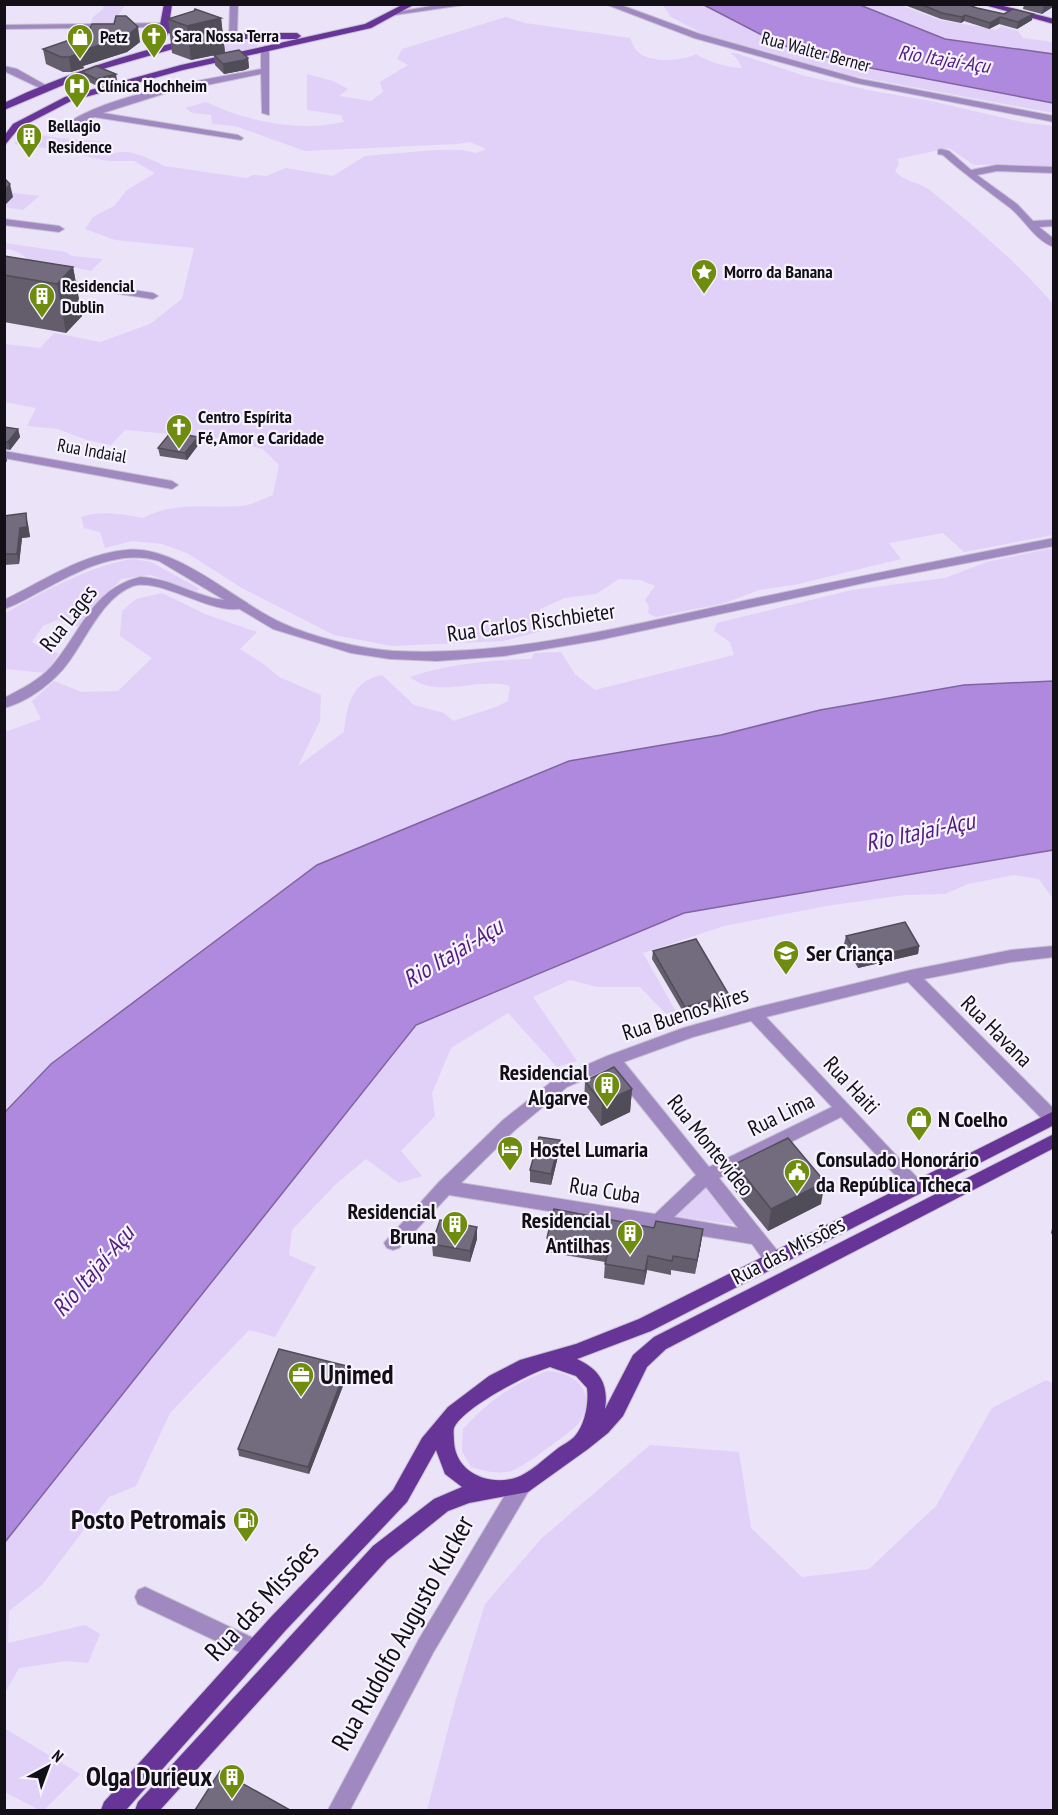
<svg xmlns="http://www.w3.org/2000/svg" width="1058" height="1815" viewBox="0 0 1058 1815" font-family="'PT Sans Narrow',sans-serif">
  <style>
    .green { fill: #e1d0f8 }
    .water { fill: #af89dd; stroke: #8064a1; stroke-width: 1.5 }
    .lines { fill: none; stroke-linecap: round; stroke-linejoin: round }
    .minor-casing { stroke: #c8c1d3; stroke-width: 2 }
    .tertiary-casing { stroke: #c8c1d3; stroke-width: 2 }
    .primary-casing { stroke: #c8c1d3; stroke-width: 2 }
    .minor { fill: #a089c0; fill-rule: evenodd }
    .tertiary { fill: #a089c0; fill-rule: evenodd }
    .primary { fill: #673498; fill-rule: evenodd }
    .wall { fill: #635d6c }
    .shaded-wall { fill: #504c58 }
    .building { fill: #736c7e; stroke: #504c58; stroke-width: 1.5 }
    .labels { text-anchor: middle; stroke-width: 4.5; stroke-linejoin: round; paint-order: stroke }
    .far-poi-label { font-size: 18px; font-weight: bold; fill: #120f16; stroke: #f6f2fe; text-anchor: start }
    .far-street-label { font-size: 18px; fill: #120f16; stroke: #f6f2fe }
    .far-water-label { font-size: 20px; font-style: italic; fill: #521d80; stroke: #f6f2fe }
    .street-label { font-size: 22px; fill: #120f16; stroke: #f6f2fe }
    .poi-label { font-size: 22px; font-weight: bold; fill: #120f16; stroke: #f6f2fe; text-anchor: start }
    .water-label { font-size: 24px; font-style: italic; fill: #521d80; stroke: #f6f2fe }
    .near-poi-label { font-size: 27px; font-weight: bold; fill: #120f16; stroke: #f6f2fe; text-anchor: end }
    .near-street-label { font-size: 27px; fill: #120f16; stroke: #f6f2fe }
  </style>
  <rect width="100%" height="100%" fill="#ebe3f7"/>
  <path class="green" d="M104,5h21l-6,9v8l-3,2 -25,-1 2,-6 10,-8z
    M663,5h41l161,62 188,36v10l-199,-37 -151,-42 -32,-17z
    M860,5h40l40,15 57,10 4,-4 17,5 5,7 30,4v12l-108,-15z
    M506,17l19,6 105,15c2,4 4,10 7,13 12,13 46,10 59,3 14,9 29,13 46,14l-4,-8 -7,-7h4l70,23 68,15 58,10 90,21 32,4v25l-2,1 2,1v16l-41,-5 -38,1 -25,-17 -52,11 2,4 -4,8c9,11 25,11 36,20 43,35 86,71 122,113v231l-89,17 -21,-19 -54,10 12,16 -107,26 -35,5 -34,13 -69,14 -8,-4 1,-7 -4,-6 10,-14 -15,-6 -21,-1 -23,15 -31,4 -25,11 -2,11 8,10 -43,11 -111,5 -58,-11 -92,-47 -55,-35 -25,-9 -30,-3 -27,7 -5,-16 -16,-4 -3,-11c20,-7 42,-3 62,1 31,-17 65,-9 98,-12 11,-1 22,-7 32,-11l6,-30 -16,-16 -46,-11 -92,-8 -14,15 -24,-5 -29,-11 -31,-3 9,-18 -31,-6 -1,-58 36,4 14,-15 46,9 50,-18 32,-25 12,-51 -79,-8 -30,-11 8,-12 21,-11 13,-16 28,-17 -21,-12h-26l-55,-12 -39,-5 8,-12 36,6 52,4 -11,11c11,2 23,-3 34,0 10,3 21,7 31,13l83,12 6,-3 14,1 19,-8 47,8 32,-20 70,-6h26l15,3 10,-4 -16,-7 -13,2 -152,7 -70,-25 -23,-2 -1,-9 -18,-2 -8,-5 21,-6c41,20 93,30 138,20l-3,-7 -34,-5v-36l26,7 15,8 -9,7 32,5 12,-9 -3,-10 28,-17 -11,-6 5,-10z
    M231,39l23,2 4,5 -27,8 -25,-12z
    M5,192l34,4 -16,14 -18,-3z
    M5,243l61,9 6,4 31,3 -12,12 -36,-8 -25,1c-5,-10 -14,-14 -25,-15z
    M1053,548v133l-89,4 -144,25 -99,25 -404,130 -266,199 -46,48v-380l36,-13 -9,-18 22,-20 28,11 36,-1 34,-33 -32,-22 2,-25 14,-12 26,-6 43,21 52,18 -17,17 25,16 14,12 42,18 -1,26 -22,45 46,-34c3,-27 8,-51 38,-57l32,30 30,8 9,8 43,-14 12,-6 2,-15c-32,-10 -72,14 -100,-9 38,-13 81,-17 121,-18l3,-6 27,-1 14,22 20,16 139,-35 -4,-13 -16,-11 3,-8 135,-33 93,-12 42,-16z
    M134,559l17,3 49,27 -4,2 -46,-16 -29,4 -42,48 -22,-7 -14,6 -11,16 9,6 18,5 -13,20 -41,-4v-18l2,-3 -2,-2 -1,-32c35,-20 91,-51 130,-55z
    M1053,850v49l-14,-20 -25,-4 -46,9 -23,10 -40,1 -79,11 -102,20 -81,27 36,64 -8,2 -31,-32h-42l-28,-7 -37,17 44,64 -20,6 -49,-54 -57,35 -19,45 3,23 -34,35 21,25 -23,7 -33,-24 -30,25 -44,46 -3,25 27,12 -41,70 -26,-7 -79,83 -34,73 -27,11 -67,88 -33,26 -1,32 77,-18 15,9 -12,29 -21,-2 -48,7 -14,25v-151l411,-517 268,-112z
    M708,1184l31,41 -66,-9z
    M548,1371c29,2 50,22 31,52 -4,6 -55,43 -63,46 -14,7 -31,2 -45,-2l-9,-16 1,-22c26,-28 48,-45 85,-58z
    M1046,1380l8,4 -1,426h-626l29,-111 29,-95 56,-65 109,-94 89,7 12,76 51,49 67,-8 67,-63 56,-98z
    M4,1728l76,46 -36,36h-5l-34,-18z"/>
  <path class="water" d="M704,5h156l85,34 108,15v49l-188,-36 -84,-22z
    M1053,681v169l-369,63 -268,112 -411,517v-430l46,-48 266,-199 252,-104 152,-26 99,-25 144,-25z"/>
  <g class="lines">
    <g class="minor-casing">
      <path id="minor" d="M230,4h8l-1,32 -4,3 -4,-3z
        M167,23v4h-3l-160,2v-4z
        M265,46l4,3v66l-7,-2 -1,-39 -98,20 -60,19 135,22 5,3 -2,2 -147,-23 -24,13 -8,-2c36,-33 149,-49 199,-59v-20z
        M4,66l13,3 32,18 -7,2 -38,-18z
        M941,149l8,2 22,19 26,-5 57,2v6l-57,-2 -20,4 40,29 16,17 21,-1v6l-15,1 15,12v8c-20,-7 -29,-28 -45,-40 -22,-17 -45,-33 -66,-52l-5,-1v-4z
        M4,219l55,7 5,3 -5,3 -55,-7z
        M58,279l95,14 5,3 -5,3 -99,-15v-4z
        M4,451l168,30 6,4 -6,4 -168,-31z
        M140,577c28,1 50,16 77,22 10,2 24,-2 31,5 -21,21 -86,-28 -115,-18 -30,11 -47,53 -65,77 -14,19 -40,39 -64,45v-10c17,-9 34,-17 47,-31 30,-34 40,-78 89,-90z
        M1054,946v11l-43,5 -87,17 130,130 -2,15 -6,-1 -138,-141 -142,35 159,169 -3,5 -6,2 -6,-2 -69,-74 -122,61 61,76 3,5 -3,5c-14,5 -20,-10 -28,-20l-303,-49 -50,53 -6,2 -6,-2 -3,-5 55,-61 64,-62 52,-41 52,-23 76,-28 71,-20 157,-38 100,-20zM751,1021l81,86 -123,60 -85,-105 69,-25zM610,1068l86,107 -41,39 -194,-31 54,-53 52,-43zM706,1187l32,41 -64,-11z
        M145,1587l117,55 3,7 -3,7 -7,3 -7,-3 -110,-52 -3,-7 3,-7z"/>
    </g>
    <g class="tertiary-casing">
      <path id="tertiary" d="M443,4h27l-75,11 -4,-2z
        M605,4h13l82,30 160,45 194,37v6l-198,-39 -162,-45z
        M1054,538v8l-181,35 -274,59 -95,16 -67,5 -47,-2 -39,-6 -78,-24 -114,-68c-42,-13 -84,12 -120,31 -11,6 -23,13 -35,17v-9c39,-19 78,-46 122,-50 51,-6 111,53 156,73 30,14 79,26 112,28 110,6 219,-22 326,-45 111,-24 222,-46 334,-68z
        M521,1477l7,3 3,6 -3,6 -95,161 -83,157h-22l91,-171 95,-159z"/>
    </g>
    <g class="primary-casing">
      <path id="primary" d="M164,4h8l-3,21 7,6 12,2h109l4,3 -4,3h-106l4,2 -1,2 -95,27 -95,40v-7c60,-29 122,-49 187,-64l-23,-6 -1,3h-6l-1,-11z
        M404,4h11l-44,24 -188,42 -112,31 -52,27 -15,18v-10l9,-12 52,-27 116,-32 184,-41z
        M981,4h15l58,15v5z
        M1054,1111v14l-403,206 -74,28c22,10 32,25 28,50l28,-54 21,-18 400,-203v14l-388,201 -19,18 -24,49 -15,17 -20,16 -60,43 -59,11 -21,8 -61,49 -227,250h-25l3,-8 235,-256 61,-47 28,-12 -17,-13 -9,-24 -29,52 -122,129 -159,179h-25l3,-8 167,-185 122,-127 29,-52 26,-31 41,-31 31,-16 56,-16 63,-25zM550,1367l26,9 11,12c2,15 -2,36 -12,48 -4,5 -13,9 -18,13 -12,9 -28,25 -42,29 -28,8 -59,-6 -61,-36 0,-4 -1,-11 0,-14 8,-20 76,-55 96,-61z"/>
    </g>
    <use href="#minor" class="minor"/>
    <use href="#tertiary" class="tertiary"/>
    <use href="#primary" class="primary"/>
  </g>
  <path class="wall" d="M902,4h64l11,4 55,12 -15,9 -18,-5 -10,5 -25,-8 -3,2 -20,-4z
    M1024,4h29l-11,10 -19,-5z
    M221,18l4,35 -34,7 -19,-7 -4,-34z
    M140,42l-13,10 -44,14 1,2 -13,4h-8l-17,-8 -3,-15z
    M214,55l34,3 1,10 -4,2 -21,4 -9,-9z
    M82,72l35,8 -20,6 -14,-7z
    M4,256l69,11 9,49 -16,17 -62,-11z
    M4,427l14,2 2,8 -10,13 -6,-1z
    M199,444l-12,16 -27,-4 -2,-8z
    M4,516l24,8 2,13 -8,1 -3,26 -15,1z
    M846,936l73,10 -1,8 -60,14 -14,-24z
    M653,951l76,44v7l-44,13 -33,-56z
    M585,1081l47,8 -2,23 -29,14 -17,-23z
    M560,1140l-1,12 -8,33 -21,-3v-12z
    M735,1164l86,40 -53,27 -36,-44z
    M1053,1224v12l-2,-3z
    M547,1238l154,5 -6,31 -24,-4v5l-24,-5 -3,15 -40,-7 1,-16 -58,-10z
    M477,1239l-7,23 -37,-6 -1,-12z
    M348,1373l-39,101 -70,-18 -1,-7z"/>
  <path class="shaded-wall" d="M1044,4h9v3l-11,7z
    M1033,14l-1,6 -15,9 1,-7z
    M965,15l-1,6 -3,2 1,-6z
    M1000,17l-1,7 -10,5 1,-6z
    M221,18l4,35 -34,7 -4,-34z
    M138,27l2,15 -13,10 -44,14 1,2 -13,4 -2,-15 9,-5z
    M248,58l1,10 -4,2 -21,4 -1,-10z
    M116,74l1,6 -20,6 -1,-7z
    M10,184l3,13 -9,9v-15z
    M73,267l9,49 -16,17 -9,-49z
    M18,429l2,8 -10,13 -2,-8z
    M198,437l1,7 -12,16 -2,-7z
    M5,453l2,8 -3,3v-10z
    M26,513l4,24 -8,1 -3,26 -2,-10 3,-26z
    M919,946l-1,8 -60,14 2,-8z
    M729,995v7l-44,13v-8z
    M632,1089l-2,23 -29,14 1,-23z
    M560,1140l-1,12 -8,33v-11z
    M825,1182l-4,22 -53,27 3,-22z
    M477,1227v12l-7,23v-11z
    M703,1229l-2,14 -6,31 2,-14z
    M648,1256l-1,14 -3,15 1,-14z
    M347,1366l1,7 -39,101 -1,-7z"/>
  <path class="building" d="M920,4h46l11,4 27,6 9,-5 20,5 -15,8 -18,-5 -10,6 -25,-8 -3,2 -20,-4z
    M195,9l26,9 -34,8 -19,-7 26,-8z
    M116,16h10l12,11 -13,10 -47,15 3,1 -12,4h-8l-18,-8 44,-15 5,-10h22z
    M239,50l9,8 -4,2 -21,4 -9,-9z
    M96,66l20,8 -20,5 -14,-7z
    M4,178l6,6 -6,7z
    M4,256l69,11 -16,17 -53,-9z
    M4,427l14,2 -10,13h-4z
    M171,432l27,5 -13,16 -27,-5z
    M26,513l1,14 -7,1 -3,26h-13v-38z
    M905,922l14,24 -59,14 -14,-24z
    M696,939l33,56 -44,12 -32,-56z
    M614,1067l18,22 -30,14 -17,-22z
    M539,1137l21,3 -9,34 -21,-4z
    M788,1138l37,44 -54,27 -36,-45z
    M554,1209l100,19 2,-7 47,8 -6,31 -24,-4 -1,5 -24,-5 -3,15 -40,-7 4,-15 -62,-11z
    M440,1220l37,7 -7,24 -38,-7z
    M279,1349l68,17 -39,101 -70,-18z
    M220,1771l70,39h-95z"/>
  <defs>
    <g id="church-pin" transform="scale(1.35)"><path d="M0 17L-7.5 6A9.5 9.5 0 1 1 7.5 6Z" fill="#6e8d0f" stroke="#f6f2fe"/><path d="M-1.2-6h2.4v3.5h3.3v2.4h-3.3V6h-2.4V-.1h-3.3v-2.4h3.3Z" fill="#fff"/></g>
    <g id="shop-pin" transform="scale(1.35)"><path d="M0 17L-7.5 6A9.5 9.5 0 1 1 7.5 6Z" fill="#6e8d0f" stroke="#f6f2fe"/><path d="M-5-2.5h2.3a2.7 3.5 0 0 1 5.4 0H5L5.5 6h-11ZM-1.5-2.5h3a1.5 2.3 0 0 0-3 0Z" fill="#fff"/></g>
    <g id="hospital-pin" transform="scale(1.35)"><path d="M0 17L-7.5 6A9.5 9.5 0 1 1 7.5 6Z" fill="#6e8d0f" stroke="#f6f2fe"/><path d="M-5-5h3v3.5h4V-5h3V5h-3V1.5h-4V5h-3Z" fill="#fff"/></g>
    <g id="building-pin" transform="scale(1.35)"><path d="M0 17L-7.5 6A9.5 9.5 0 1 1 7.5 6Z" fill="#6e8d0f" stroke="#f6f2fe"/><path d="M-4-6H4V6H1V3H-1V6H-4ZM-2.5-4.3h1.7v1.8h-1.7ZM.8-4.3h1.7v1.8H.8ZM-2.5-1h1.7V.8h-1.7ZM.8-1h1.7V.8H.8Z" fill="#fff"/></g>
    <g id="sight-pin" transform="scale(1.35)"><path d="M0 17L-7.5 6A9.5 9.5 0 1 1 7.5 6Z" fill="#6e8d0f" stroke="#f6f2fe"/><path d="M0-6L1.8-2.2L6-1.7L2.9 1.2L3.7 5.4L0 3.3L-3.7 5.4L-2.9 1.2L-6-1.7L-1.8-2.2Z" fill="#fff"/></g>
    <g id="school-pin" transform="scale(1.35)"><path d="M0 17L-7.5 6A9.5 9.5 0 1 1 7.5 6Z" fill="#6e8d0f" stroke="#f6f2fe"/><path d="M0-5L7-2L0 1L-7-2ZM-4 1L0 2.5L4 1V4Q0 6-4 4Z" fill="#fff"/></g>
    <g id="hotel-pin" transform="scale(1.35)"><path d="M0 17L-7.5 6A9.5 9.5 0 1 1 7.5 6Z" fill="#6e8d0f" stroke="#f6f2fe"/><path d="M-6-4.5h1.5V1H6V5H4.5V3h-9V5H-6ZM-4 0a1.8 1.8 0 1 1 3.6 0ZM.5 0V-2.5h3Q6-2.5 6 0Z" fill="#fff"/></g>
    <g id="civic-pin" transform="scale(1.35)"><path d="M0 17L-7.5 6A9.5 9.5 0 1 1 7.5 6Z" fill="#6e8d0f" stroke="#f6f2fe"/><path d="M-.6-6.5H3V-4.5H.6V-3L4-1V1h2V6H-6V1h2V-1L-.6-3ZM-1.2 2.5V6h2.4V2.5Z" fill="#fff"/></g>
    <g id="office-pin" transform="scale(1.35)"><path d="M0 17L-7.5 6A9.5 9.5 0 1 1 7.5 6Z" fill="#6e8d0f" stroke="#f6f2fe"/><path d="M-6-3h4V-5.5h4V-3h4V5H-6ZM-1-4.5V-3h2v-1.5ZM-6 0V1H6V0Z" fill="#fff"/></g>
    <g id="fuel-pin" transform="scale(1.35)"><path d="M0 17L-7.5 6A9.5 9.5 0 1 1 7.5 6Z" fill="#6e8d0f" stroke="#f6f2fe"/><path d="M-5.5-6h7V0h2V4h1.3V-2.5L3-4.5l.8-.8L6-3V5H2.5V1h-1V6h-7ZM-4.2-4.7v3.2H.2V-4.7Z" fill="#fff"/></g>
  </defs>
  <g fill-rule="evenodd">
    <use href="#church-pin" x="154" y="36"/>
    <use href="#shop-pin" x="80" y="37"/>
    <use href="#hospital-pin" x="77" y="86"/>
    <use href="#building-pin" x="29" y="136"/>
    <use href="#sight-pin" x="704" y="272"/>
    <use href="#building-pin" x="42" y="296"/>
    <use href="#church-pin" x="179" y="427"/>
    <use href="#school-pin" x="786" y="953"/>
    <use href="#building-pin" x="607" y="1085"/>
    <use href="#shop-pin" x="919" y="1119"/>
    <use href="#hotel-pin" x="510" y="1149"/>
    <use href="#civic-pin" x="797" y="1172"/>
    <use href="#building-pin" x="455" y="1224"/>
    <use href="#building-pin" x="630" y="1233"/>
    <use href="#office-pin" x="301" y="1375"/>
    <use href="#fuel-pin" x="246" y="1520"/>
    <use href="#building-pin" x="232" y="1777"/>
  </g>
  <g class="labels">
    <g class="far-poi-label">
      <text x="174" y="42">Sara Nossa Terra</text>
      <text x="100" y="43">Petz</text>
      <text x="97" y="92">Clínica Hochheim</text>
      <text x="48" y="132">Bellagio<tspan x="48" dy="21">Residence</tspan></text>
      <text x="724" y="278">Morro da Banana</text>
      <text x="62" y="292">Residencial<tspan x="62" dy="21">Dublin</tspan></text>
      <text x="198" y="423">Centro Espírita<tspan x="198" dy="21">Fé, Amor e Caridade</tspan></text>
    </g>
    <g class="far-street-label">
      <text transform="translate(816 52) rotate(15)" y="6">Rua Walter Berner</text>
      <text transform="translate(92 451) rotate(10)" y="6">Rua Indaial</text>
    </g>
    <g class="far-water-label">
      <text transform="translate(944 59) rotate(9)" y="7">Rio Itajaí-Açu</text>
    </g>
    <g class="street-label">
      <text transform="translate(68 618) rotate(-52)" y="8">Rua Lages</text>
      <text transform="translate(531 622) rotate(-8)" y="8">Rua Carlos Rischbieter</text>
      <text transform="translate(685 1013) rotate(-18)" y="8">Rua Buenos Aires</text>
      <text transform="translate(997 1031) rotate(45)" y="8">Rua Havana</text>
      <text transform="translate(852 1085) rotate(47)" y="8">Rua Haiti</text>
      <text transform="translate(781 1114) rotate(-26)" y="8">Rua Lima</text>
      <text transform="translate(711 1145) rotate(51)" y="8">Rua Montevideo</text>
      <text transform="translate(605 1190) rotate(9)" y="8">Rua Cuba</text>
      <text transform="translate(788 1250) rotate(-27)" y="8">Rua das Missões</text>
    </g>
    <g class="poi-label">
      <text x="806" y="961">Ser Criança</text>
      <text x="588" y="1080" text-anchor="end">Residencial<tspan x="588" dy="25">Algarve</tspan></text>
      <text x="938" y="1127">N Coelho</text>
      <text x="530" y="1157">Hostel Lumaria</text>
      <text x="816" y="1167">Consulado Honorário<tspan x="816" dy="25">da República Tcheca</tspan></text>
      <text x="436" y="1219" text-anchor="end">Residencial<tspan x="436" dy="25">Bruna</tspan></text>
      <text x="610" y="1228" text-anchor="end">Residencial<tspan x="610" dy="25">Antilhas</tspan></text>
    </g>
    <g class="water-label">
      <text transform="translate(920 832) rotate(-12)" y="8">Rio Itajaí-Açu</text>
      <text transform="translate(453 953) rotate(-31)" y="8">Rio Itajaí-Açu</text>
      <text transform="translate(93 1271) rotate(-49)" y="8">Rio Itajaí-Açu</text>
    </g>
    <g class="near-poi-label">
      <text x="320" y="1384" text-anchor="start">Unimed</text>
      <text x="226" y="1529">Posto Petromais</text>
      <text x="212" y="1786">Olga Durieux</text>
    </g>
    <g class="near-street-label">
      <text transform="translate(262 1601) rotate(-47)" y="9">Rua das Missões</text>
      <text transform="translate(403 1633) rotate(-61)" y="9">Rua Rudolfo Augusto Kucker</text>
    </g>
  </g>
  <rect width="1058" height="1815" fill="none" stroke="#120f16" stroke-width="12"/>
  <g transform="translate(48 1767) rotate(41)" stroke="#f6f2fe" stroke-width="4.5" paint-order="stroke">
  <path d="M0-4.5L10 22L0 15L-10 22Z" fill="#120f16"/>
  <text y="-9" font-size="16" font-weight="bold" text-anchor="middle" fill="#120f16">N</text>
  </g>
</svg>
